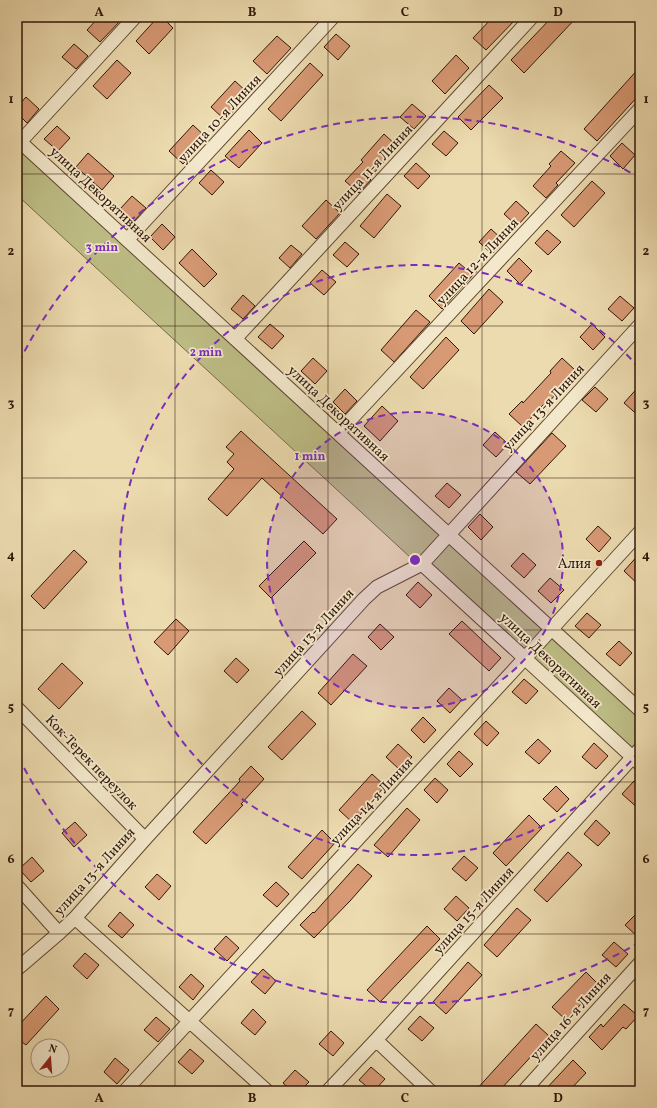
<svg xmlns="http://www.w3.org/2000/svg" width="657" height="1108" viewBox="0 0 657 1108" font-family="Vollkorn,serif">
  <style>
    .green { fill: #bebe86; stroke: #776a46 }
    .building { fill: #d89a75; stroke: #301607 }
    .lines { fill: none; stroke-linecap: round; stroke-linejoin: round }
    .minor-casing { stroke: #5f4731; stroke-width: 15 }
    .minor { stroke: #f3e8cb; stroke-width: 13 }
    .grid { fill: none; stroke: #301607; stroke-width: 1; stroke-opacity: 0.55 }
    .ring { fill: none; stroke: #7b2cbf; stroke-width: 2; stroke-dasharray: 7 5 }
    .poi-dot { fill: #8f2418; stroke: #f3e8cb; stroke-width: 1.5 }
    .labels { text-anchor: middle; stroke-width: 3.5; stroke-linejoin: round; paint-order: stroke }
    .street-label { font-size: 14px; fill: #301607; stroke: #f3e8cb }
    .poi-label { font-size: 14px; fill: #301607; stroke: #f3e8cb; text-anchor: end }
    .centre { fill: #7b2cbf; stroke: #f3e8cb; stroke-width: 2 }
    .ring-label { font-size: 12px; text-anchor: middle; font-weight: bold; fill: #7b2cbf; stroke: #f3e8cb; stroke-width: 3.5; stroke-linejoin: round; paint-order: stroke }
    .neatline { fill: none; stroke: #301607; stroke-width: 1.5 }
    .grid-label { font-size: 13px; text-anchor: middle; font-weight: bold; fill: #301607 }
  </style>
  <rect width="100%" height="100%" fill="#ecdbaf"/>
  <filter id="stains"><feTurbulence type="fractalNoise" baseFrequency=".005" numOctaves="4"/><feColorMatrix values="0 0 0 0 .2 0 0 0 0 .09 0 0 0 0 .02 0 0 0 .5 -.17"/></filter>
  <radialGradient id="worn" r=".72"><stop offset=".6" stop-color="#630" stop-opacity="0"/><stop offset="1" stop-color="#630" stop-opacity=".3"/></radialGradient>
  <path class="green" d="M17,146l623,570v53l-623,-574z"/>
  <path class="building" d="M99,17h25l-24,25 -13,-12z
    M158,17h4l11,11 -24,26 -13,-13z
    M493,17h25l-32,33 -13,-12z
    M552,17h25l-53,56 -13,-13z
    M336,34l14,12 -12,14 -14,-13z
    M277,36l14,12 -24,26 -14,-13z
    M74,44l14,12 -12,13 -14,-12z
    M456,55l13,13 -24,26 -13,-13z
    M117,60l14,13 -24,26 -14,-13z
    M310,63l13,12 -42,46 -13,-12z
    M640,67v27l-43,47 -13,-12z
    M235,81l14,13 -24,26 -14,-13z
    M489,85l14,13 -32,32 -13,-13z
    M26,97l13,12 -12,14 -10,-10v-6z
    M412,104l14,12 -12,13 -14,-12z
    M193,125l14,13 -24,26 -14,-13z
    M57,126l13,12 -12,13 -14,-12z
    M249,130l13,13 -23,25 -14,-12z
    M444,131l14,12 -12,13 -14,-12z
    M384,134l14,13 -29,31 2,2 -12,13 -14,-12 18,-19 -2,-2z
    M622,143l13,12 -12,14 -13,-13z
    M561,151l14,12 -19,20 2,2 -12,13 -13,-12 18,-20 -2,-2z
    M88,153l26,23 -12,14 -26,-23z
    M416,163l14,13 -12,13 -14,-13z
    M211,170l13,12 -12,13 -13,-12z
    M592,181l13,12 -31,34 -13,-12z
    M387,194l14,12 -27,32 -14,-12z
    M132,196l14,12 -12,13 -14,-12z
    M326,200l14,13 -24,26 -14,-13z
    M516,201l13,12 -12,13 -13,-12z
    M162,224l13,13 -12,13 -13,-13z
    M491,229l13,12 -12,13 -13,-12z
    M547,230l14,12 -13,13 -13,-12z
    M345,242l14,12 -12,13 -14,-12z
    M291,245l11,9 -12,14 -11,-10z
    M192,249l25,25 -13,13 -25,-24z
    M519,258l13,13 -12,13 -13,-13z
    M459,263l14,12 -31,34 -13,-13z
    M322,270l14,12 -12,13 -14,-12z
    M489,289l14,13 -29,32 -13,-13z
    M243,295l12,11 -12,13 -12,-10z
    M620,296l14,12 -12,13 -14,-12z
    M416,310l14,12 -36,40 -13,-12z
    M270,324l14,12 -12,13 -14,-12z
    M592,324l13,13 -12,13 -13,-13z
    M446,337l13,13 -36,39 -13,-12z
    M313,358l14,13 -12,13 -14,-13z
    M562,358l13,12 -19,22 1,1 -12,13 -2,-1 -20,22 -14,-13 13,-13 1,2 28,-30 -1,-2z
    M640,385v32l-16,-14z
    M595,387l13,12 -12,13 -14,-12z
    M345,389l12,12 -12,13 -12,-12z
    M382,406l16,15 -18,20 -16,-15z
    M241,431l96,88 -14,15 -61,-56 -35,38 -19,-17 26,-30 -7,-7 7,-8 -8,-7z
    M495,432l13,12 -12,13 -13,-12z
    M552,433l14,13 -36,38 -14,-12z
    M447,483l14,12 -12,13 -14,-12z
    M480,514l13,13 -12,13 -13,-13z
    M598,526l13,12 -12,14 -13,-13z
    M304,541l12,12 -45,45 -12,-12z
    M74,550l13,12 -43,47 -13,-13z
    M523,553l13,12 -12,13 -13,-12z
    M640,553v33l-16,-15z
    M550,578l14,12 -13,13 -13,-12z
    M418,582l14,13 -12,13 -14,-13z
    M587,613l14,12 -12,13 -14,-12z
    M176,619l13,12 -21,24 -14,-13z
    M462,621l39,37 -12,13 -40,-37z
    M380,624l14,13 -13,13 -13,-13z
    M619,641l13,12 -12,13 -14,-12z
    M353,654l14,12 -36,39 -13,-12z
    M236,658l13,12 -12,13 -13,-12z
    M62,663l21,20 -24,26 -21,-20z
    M524,679l14,12 -12,13 -14,-12z
    M449,688l13,12 -12,13 -13,-12z
    M302,711l14,13 -34,36 -14,-13z
    M423,717l13,13 -12,13 -13,-13z
    M486,721l13,12 -12,13 -13,-12z
    M538,739l13,12 -12,13 -14,-12z
    M594,743l14,13 -12,13 -14,-12z
    M398,744l14,13 -12,13 -14,-13z
    M459,751l14,13 -13,13 -13,-13z
    M251,766l13,13 -23,25 2,1 -37,39 -13,-12 47,-51 -1,-2z
    M372,774l13,12 -32,37 -14,-13z
    M435,778l13,12 -11,13 -13,-13z
    M634,781l6,5v24l-18,-16z
    M556,786l13,13 -12,13 -14,-13z
    M407,808l13,12 -32,37 -14,-12z
    M529,815l13,13 -36,38 -13,-13z
    M596,820l14,13 -12,13 -14,-12z
    M75,822l12,13 -13,12 -12,-14z
    M322,830l13,13 -33,36 -14,-12z
    M568,852l14,13 -35,37 -13,-12z
    M464,856l14,12 -12,13 -14,-12z
    M32,857l12,14 -13,11 -12,-13z
    M358,864l14,12 -22,25 -36,37 -14,-13 13,-13 1,1z
    M157,874l14,12 -12,14 -14,-13z
    M276,882l13,12 -12,13 -14,-12z
    M456,896l13,12 -12,13 -13,-12z
    M517,908l14,12 -34,37 -13,-12z
    M640,910v29l-15,-14z
    M120,912l14,13 -12,13 -14,-12z
    M427,926l13,13 -60,63 -13,-12z
    M226,936l13,12 -12,13 -13,-12z
    M614,942l14,12 -12,13 -14,-12z
    M85,953l14,12 -12,14 -14,-13z
    M468,962l14,13 -36,39 -13,-12z
    M263,969l13,12 -11,13 -14,-12z
    M586,972l13,13 -33,35 -14,-13z
    M191,974l13,12 -11,14 -14,-13z
    M46,996l13,13 -33,36 -9,-7v-11z
    M624,1004l14,12 -12,13 -3,-2 -21,23 -13,-13 12,-13 2,3z
    M253,1009l13,13 -11,13 -14,-12z
    M420,1016l14,12 -12,13 -14,-12z
    M156,1017l14,12 -12,13 -14,-12z
    M536,1024l13,12 -23,26 -27,29h-24z
    M331,1031l13,12 -11,13 -14,-12z
    M190,1049l14,12 -12,13 -14,-12z
    M115,1058l14,12 -12,14 -13,-12z
    M573,1060l13,13 -17,18h-25z
    M371,1067l14,12 -11,12h-2l-13,-11z
    M295,1070l14,12 -9,9h-8l-9,-8z"/>
  <g class="lines">
    <g class="minor-casing">
      <path id="minor" d="M17,139l623,571
        M20,142l115,-125
        M127,240l206,-223
        M235,339l297,-322
        M338,433l302,-324
        M422,564l218,200
        M17,708l128,131
        M17,886l42,47
        M75,918l192,173
        M17,969l42,-36 16,-15 70,-79 219,-240 13,-12 45,-23 218,-239
        M376,1040l54,51
        M125,1091l400,-433 115,-126
        M328,1091l48,-51 264,-291
        M524,1091l116,-128"/>
    </g>
    <use href="#minor" class="minor"/>
  </g>
  <path class="grid" d="M175,17v1074M328,17v1074M482,17v1074M17,174h623M17,326h623M17,478h623M17,630h623M17,782h623M17,934h623"/>
  <circle cx="415" cy="560" r="148" fill="#7b2cbf" fill-opacity=".12"/>
  <g class="ring">
    <circle cx="415" cy="560" r="148"/>
    <path d="M639 752A295 295 0 1 1 639 368"/>
    <path d="M640 942A443 443 0 0 1 19 758M19 362A443 443 0 0 1 640 178"/>
  </g>
  <circle class="poi-dot" cx="599" cy="563" r="4"/>
  <g class="labels">
    <g class="street-label">
      <text transform="translate(219 118) rotate(-47)" y="5">улица 10-я Линия</text>
      <text transform="translate(372 167) rotate(-47)" y="5">улица 11-я Линия</text>
      <text transform="translate(101 194) rotate(43)" y="5">улица Декоративная</text>
      <text transform="translate(477 261) rotate(-47)" y="5">улица 12-я Линия</text>
      <text transform="translate(543 407) rotate(-47)" y="5">улица 13-я Линия</text>
      <text transform="translate(339 413) rotate(43)" y="5">улица Декоративная</text>
      <text transform="translate(313 632) rotate(-48)" y="5">улица 13-я Линия</text>
      <text transform="translate(551 660) rotate(43)" y="5">улица Декоративная</text>
      <text transform="translate(92 762) rotate(46)" y="5">Кок-Терек переулок</text>
      <text transform="translate(371 801) rotate(-47)" y="5">улица 14-я Линия</text>
      <text transform="translate(94 871) rotate(-48)" y="5">улица 13-я Линия</text>
      <text transform="translate(473 910) rotate(-48)" y="5">улица 15-я Линия</text>
      <text transform="translate(570 1016) rotate(-48)" y="5">улица 16-я Линия</text>
    </g>
    <g class="poi-label">
      <text x="591" y="568">Алия</text>
    </g>
  </g>
  <circle cx="415" cy="560" r="6" class="centre"/>
  <g class="ring-label">
    <text x="102" y="251">3 min</text>
    <text x="206" y="356">2 min</text>
    <text x="310" y="460">1 min</text>
  </g>
  <rect width="657" height="1108" fill="none" stroke="#ecdbaf" stroke-width="44"/>
  <g transform="translate(50 1058) rotate(17)"><circle r="19" fill="#f3e8cb" stroke="#a5947d"/>
  <path d="M0-3L7 15L0 10L-7 15Z" fill="#8f2418"/>
  <text y="-6" font-size="11" font-weight="bold" text-anchor="middle" fill="#301607">N</text>
  </g>
  <rect x="22" y="22" width="613" height="1064" class="neatline"/>
  <g class="grid-label">
    <text x="99" y="16">A</text>
    <text x="252" y="16">B</text>
    <text x="405" y="16">C</text>
    <text x="558" y="16">D</text>
    <text x="11" y="103">1</text>
    <text x="646" y="103">1</text>
    <text x="11" y="255">2</text>
    <text x="646" y="255">2</text>
    <text x="11" y="407">3</text>
    <text x="646" y="407">3</text>
    <text x="11" y="559">4</text>
    <text x="646" y="559">4</text>
    <text x="11" y="711">5</text>
    <text x="646" y="711">5</text>
    <text x="11" y="863">6</text>
    <text x="646" y="863">6</text>
    <text x="11" y="1015">7</text>
    <text x="646" y="1015">7</text>
    <text x="99" y="1102">A</text>
    <text x="252" y="1102">B</text>
    <text x="405" y="1102">C</text>
    <text x="558" y="1102">D</text>
  </g>
  <rect width="100%" height="100%" filter="url(#stains)"/>
  <rect width="100%" height="100%" fill="url(#worn)"/>
</svg>
